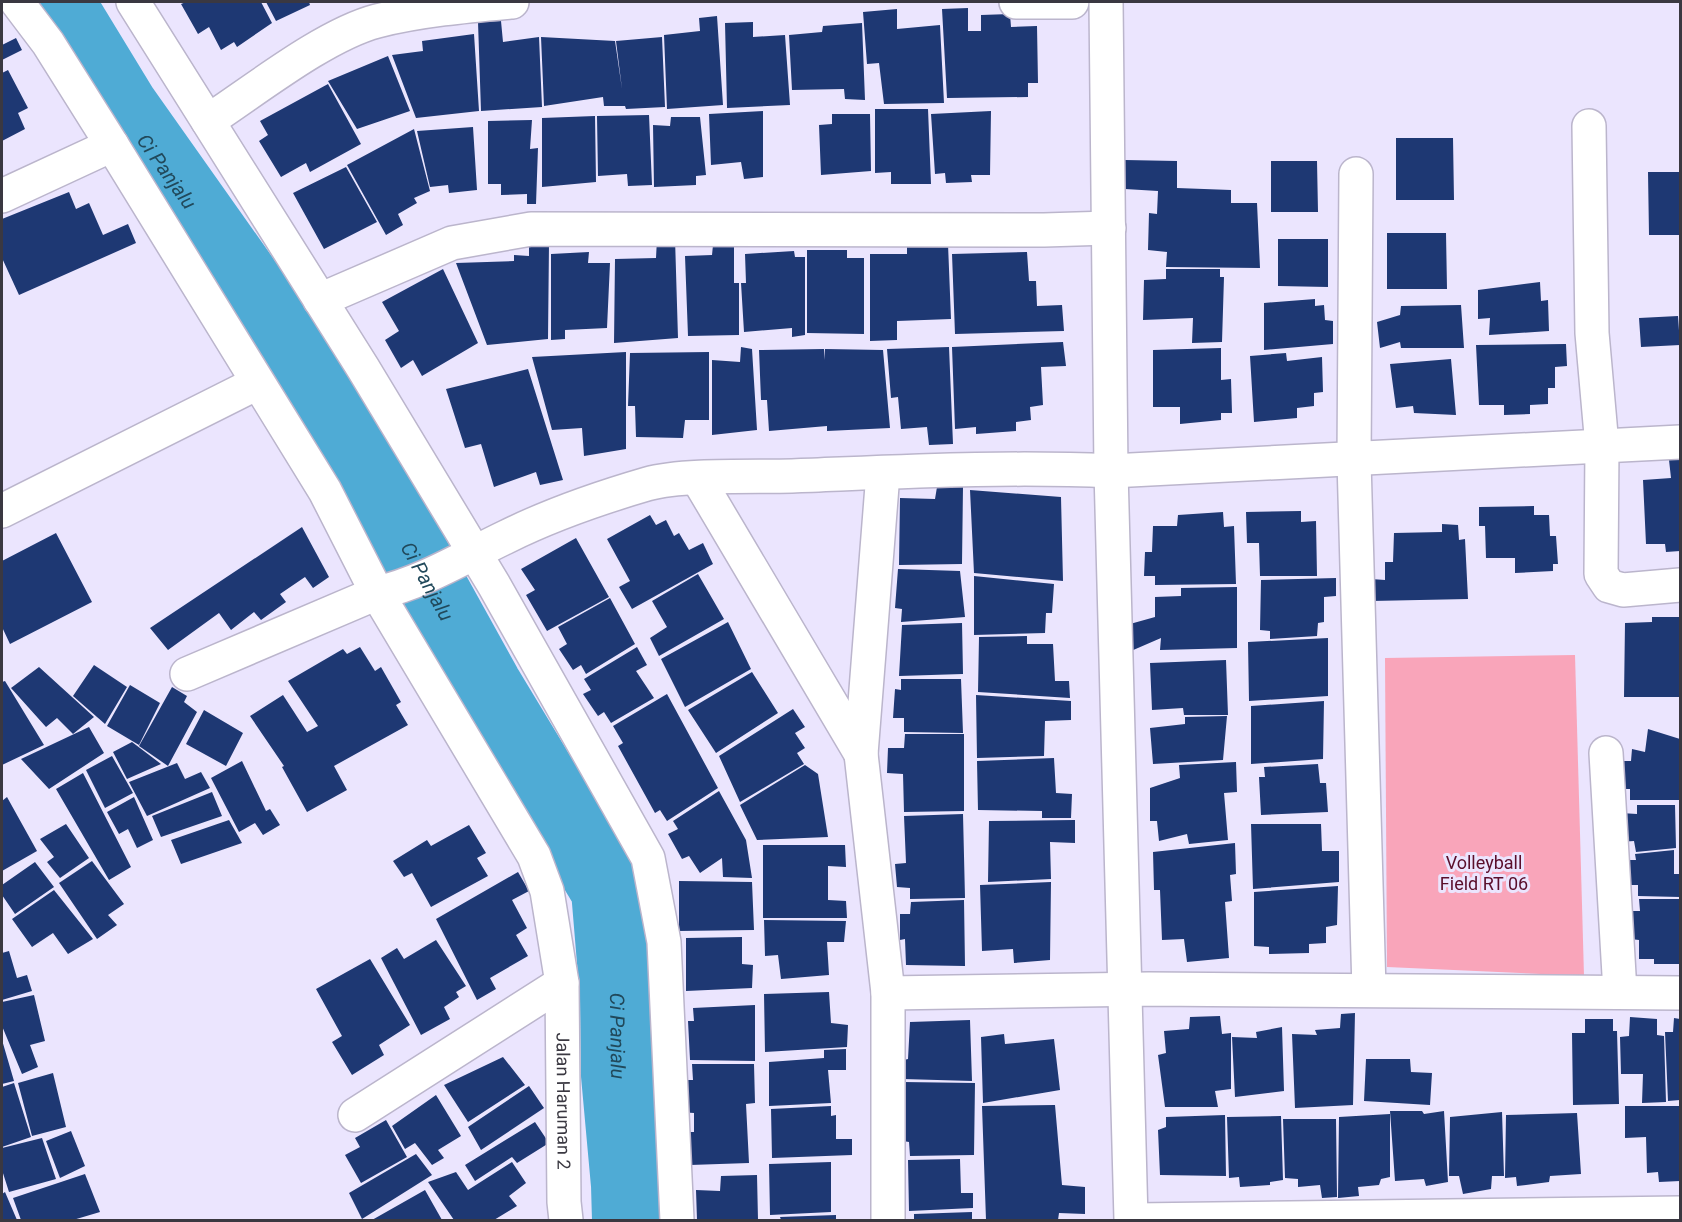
<svg xmlns="http://www.w3.org/2000/svg" width="1682" height="1222" viewBox="0 0 1682 1222" font-family="Roboto,sans-serif">
  <style>
    .green { fill: #f9a5ba }
    .lines { fill: none; stroke-linecap: round; stroke-linejoin: round }
    .river { stroke: #4fabd5; stroke-width: 74 }
    .building { fill: #1e3873 }
    .minor-casing { stroke: #bbb5cc; stroke-width: 36 }
    .minor { stroke: #fff; stroke-width: 33 }
    .labels { text-anchor: middle; stroke-width: 6; stroke-linejoin: round; paint-order: stroke }
    .park-label { font-size: 18px; fill: #5a0e2b; stroke: #ebe5fe }
    .street-label { font-size: 18px; fill: #3a3841; stroke: #ebe5fe }
    .water-label { font-size: 20px; font-style: italic; fill: #21495b; stroke: #ebe5fe }
  </style>
  <rect width="100%" height="100%" fill="#ebe5fe"/>
  <path class="green" d="M1575,655l9,321 -197,-9 -2,-309z"/>
  <g class="lines">
    <path class="river" id="s1" d="M57,2l64,105 135,191 131,211 98,177 123,204 9,108 1,77 10,110 1,35"/>
  </g>
  <path class="building" d="M186,2h75l11,21 -35,24 -3,-5 -13,8 -12,-23 -11,7 -17,-30z
    M266,2h43l1,3 -34,16z
    M968,8v23h13v-16l29,-1 1,13 26,-1 1,57h-10v14l-81,1 -5,-89z
    M897,9v20l43,-4 4,78 -60,1 -5,-41 -12,1 -4,-52z
    M717,16l6,89 -56,4 -3,-74 36,-4 -1,-13z
    M501,21l2,21 36,-5 3,70 -61,4 -3,-89z
    M753,22v15l32,-2 5,70 -63,3 -2,-85z
    M862,23l3,77 -20,-1 -1,-10 -52,1 -3,-55 33,-3 1,-6z
    M474,34l5,77 -63,7 -24,-63 31,-4 -1,-10z
    M541,37l74,4 7,48 -6,-48 46,-4 3,70 -39,2 -1,-3h-21l-1,-9 -59,9z
    M16,38l6,12 -20,10v-15z
    M388,56l22,55 -53,18 -29,-48z
    M8,70l20,38 -10,5 7,16 -23,12v-68z
    M328,84l33,60 -51,28 -4,-9 -25,14 -22,-36 9,-6 -8,-14z
    M875,109h53l3,75h-40v-12l-16,1z
    M763,111v66l-19,2 -3,-17 -30,3 -2,-51z
    M991,111l-1,64h-19l1,7 -26,1 -1,-10 -10,1 -4,-60z
    M832,114h38l1,57 -50,4 -2,-50 13,-1z
    M649,115l3,70 -24,1 -1,-12 -29,2 -1,-60z
    M595,116l1,66 -54,5v-69z
    M671,117h29l6,58 -10,1v9l-42,2 -1,-62 17,1z
    M532,120l-2,29 8,-1 -2,56h-9v-10l-26,1v-11h-13v-63z
    M473,127l4,63 -28,3 -1,-8 -18,2 -13,-56z
    M414,129l16,62 -16,7 3,5 -19,11 5,11 -17,10 -39,-70z
    M1396,138h57l1,62h-58z
    M1125,160l52,1v27l54,2v13h26l3,65 -94,-1 1,-15 -19,-2 1,-37 8,1 1,-23 -33,-2z
    M1271,161h46l1,51h-47z
    M346,167l31,55 -53,27 -31,-56z
    M1648,172h32v63h-31z
    M69,192l7,17 13,-6 14,32 25,-11 8,19 -117,52 -17,-37v-39z
    M1387,233h59l1,56h-60z
    M675,238l3,100 -64,5 1,-84 41,-1 1,-19z
    M1278,239h50v48l-50,-1z
    M529,243h20l-1,96 -61,6 -31,-82 58,-2v-6l15,1z
    M734,244v39h5v52l-51,1 -3,-80 27,-1 1,-10z
    M907,244h41l3,75 -54,2v19l-27,1v-87h37z
    M807,250h40v8h17v76l-57,-1z
    M794,251l1,6h10v78l-13,2v-9l-48,4 -3,-49h5l-1,-29z
    M589,252l-1,11h22l-3,65 -42,2v9l-14,1v-86z
    M1027,252l2,29h7l1,25 25,-1 2,26 -109,3 -3,-80z
    M443,269l35,74 -56,33 -9,-16 -12,8 -16,-28 14,-9 -17,-29z
    M1166,269h54v8h4l-2,65 -30,1 1,-25 -50,2 1,-40 22,-1z
    M1540,282l1,19 7,-1 1,31 -60,4 1,-17 -12,1v-29z
    M1315,299v7l9,-1 1,15 8,1v23l-69,6v-47z
    M1461,305l3,43h-63l-1,-6 -20,6 -3,-26 23,-7 1,-9z
    M1678,316l2,29 -39,2 -2,-29z
    M1063,342l3,24 -25,1 2,38 -13,2 1,13 -15,2v9l-40,3v-7l-21,2 -3,-82z
    M1566,344l1,22 -12,1v21h-7v16l-18,1v9l-26,1v-10h-25l-3,-60z
    M741,347l11,2 5,81 -45,5v-75l28,2z
    M949,347l4,97 -24,1 -2,-18 -26,2 -3,-32 -7,1 -4,-49z
    M1221,348v32l10,-1 1,34h-11v7l-41,4v-17h-27v-57z
    M824,349v11l1,-11 58,1 7,78 -63,3v-5l-58,5 -2,-31h-6l-2,-50z
    M626,352v97l-42,7 -2,-28 -30,2 -20,-73z
    M709,352v68h-24l-2,18 -47,-1 -1,-31h-7l2,-53z
    M1286,353l1,8 35,-4 1,35 -9,1v13l-17,2v10l-43,4 -4,-66z
    M1451,359l5,56 -42,-2 -1,-7 -17,2 -6,-44z
    M528,369l35,111 -23,5 -4,-13 -42,15 -13,-43 -16,4 -19,-59z
    M1680,459v92l-14,1 -1,-8h-19l-3,-64 28,-2 -2,-18z
    M937,487h26l-1,77 -63,1 1,-67 35,1z
    M970,490l91,7 2,84 -89,-8z
    M1534,506v9h15l1,21h6l2,28h-5v7l-38,2v-15h-29l-1,-32h-6v-19z
    M1301,511v11l15,-1 1,55h-57l-1,-33h-12l-1,-31z
    M1223,512l1,15 10,-1 2,58 -81,1v-9h-11l1,-24h7l1,-26h24l1,-11z
    M650,515l6,10 10,-5 8,16 5,-3 10,17 14,-7 10,21 -81,45 -13,-22 11,-6 -23,-42z
    M1442,524l16,1 1,15 6,-1 3,60 -97,2v-22l14,1v-18h8l1,-29 48,-1z
    M302,527l27,50 -16,11 -8,-11 -25,17 6,8 -25,18 -7,-8 -23,18 -12,-17 -51,37 -18,-22z
    M56,533l36,69 -82,42 -8,-17v-66z
    M576,538l33,59 -62,34 -21,-36 9,-5 -14,-21z
    M898,569l62,2 5,46 -64,5 1,-13 -7,-1z
    M698,574l26,45 -65,37 -9,-18 17,-11 -15,-26z
    M974,576l80,8 -2,29h-6l-1,20 -71,2z
    M1336,578v18l-12,1v25l-6,1 -1,13 -47,3v-8l-10,-1 1,-50z
    M1237,587v61l-77,2 1,-12 -30,13 -1,-27 25,-7v-20l26,-1v-8z
    M610,598l25,46 -49,30 -5,-9 -8,5 -14,-21 8,-5 -9,-17z
    M1652,617h28v80h-56l1,-74 27,-1z
    M728,622l23,47 -66,38 -24,-48z
    M962,623l1,51 -64,2 3,-51z
    M1027,636v8h26l2,37h14l1,17 -92,-6 1,-55z
    M1328,638v58l-79,5 -1,-59z
    M360,647l15,24 6,-4 20,35 -5,3 12,20 -74,41 13,24 -40,22 -25,-45 2,-1 -34,-50 33,-21 24,37 11,-6 -30,-45 55,-32 4,5z
    M637,647l10,18 -11,6 18,27 -43,25 -7,-11 -6,4 -15,-22 8,-4 -7,-11z
    M1226,660l2,55h-44l-1,-7 -31,2 -2,-47z
    M94,665l33,22 -22,37 -32,-28z
    M39,667l55,50 -21,17 -16,-16 -11,9 -35,-39z
    M752,672l26,41 -62,40 -28,-43z
    M901,679h60l2,54 -59,-1v-14h-11l2,-29 6,1z
    M5,681l39,64 -42,20v-83z
    M130,685l30,18 -21,42 -32,-19z
    M172,687l15,9 -3,6 13,10 -29,54 -29,-20z
    M667,694l51,94 -51,33 -7,-11 -5,3 -37,-67 5,-3 -10,-17z
    M976,695l95,6v19l-26,1 -1,35 -67,2z
    M1324,701l-1,58 -72,5v-58z
    M793,709l12,18 -10,6 10,15 -8,5 7,11 -64,38 -21,-46z
    M204,710l39,23 -17,33 -40,-22z
    M1227,716l-4,44 -70,4 -3,-36 35,-4v-7z
    M89,727l15,26 -55,36 -28,-30z
    M1648,729l32,10v61h-50v-11h-11l-1,-28h13l1,-12 13,3z
    M905,734h59v77l-60,1 -1,-38 -16,-1 1,-25h16z
    M132,742l29,22 -34,15 -14,-27z
    M112,756l21,37 -28,15 -19,-38z
    M1054,758l2,35 16,1 -1,24h-29v-7l-64,-1 -1,-49z
    M242,761l24,50 4,-2 10,16 -17,10 -8,-12 -16,9 -28,-54z
    M1236,762l1,30 -13,1 4,47 -39,4 -2,-10 -28,7 -2,-20h-7v-33l30,-10 -1,-13z
    M177,763l8,16 16,-7 9,16 -63,28 -18,-34z
    M1318,764l2,19h6l2,29 -67,3 -2,-38h6l-1,-10z
    M805,765l13,9 10,63 -71,3 -17,-35z
    M83,773l48,94 -22,13 -53,-91z
    M719,791l27,49 6,38 -29,-1 -1,-19 -22,15 -11,-17 -7,3 -14,-25 10,-5 -5,-8z
    M212,792l10,24 -61,21 -9,-21z
    M7,797l30,54 -35,20v-70z
    M134,797l19,43 -16,8 -9,-19 -9,5 -12,-22z
    M1637,805h38l1,43 -40,4 -2,-11 -15,1 2,-29 16,1z
    M963,814l2,84 -55,1v-11l-13,-1 -2,-23 11,-1 -2,-47z
    M229,820l13,23 -61,21 -10,-24z
    M1075,820v23l-25,-1 1,37 -63,3 1,-61z
    M66,824l23,34 -29,20 -13,-16 7,-5 -14,-18z
    M1251,824h70l1,27h17v31l-86,7z
    M469,825l17,28 -9,5 11,18 -57,31 -19,-34 -8,4 -11,-16 34,-21 4,6z
    M1235,843l1,31 -6,1 2,26 -7,1 4,56 -42,4 -3,-23 -22,1 -2,-50h-6l-1,-38z
    M763,845h82l1,22 -18,-1v34l18,1 1,17h-84z
    M1674,850v24h6v23l-42,-1v-11h-17l-1,-25h16l-1,-6z
    M92,861l32,43 -16,11 9,10 -20,14 -38,-56z
    M35,862l19,25 -39,27 -13,-19v-10z
    M518,872l11,19 -17,9 15,28 -11,7 12,21 -38,22 6,11 -19,11 -41,-81z
    M679,881l73,1 2,48 -75,1z
    M1051,882l-1,78 -36,3 -1,-14 -31,2 -2,-66z
    M1338,886l-1,39 -11,2v16l-17,1v9l-40,1v-7l-15,-1v-54z
    M54,890l39,49 -25,15 -15,-21 -21,14 -20,-28z
    M1639,899h40l1,65h-26v-5h-15v-19l-17,-2 1,-27h17z
    M964,900l1,66 -59,-1 -1,-26 -5,1v-26h10l1,-12z
    M764,920l82,1 -2,21h-17l2,33 -48,4 -3,-24 -13,1z
    M742,937v27l11,1 -1,23 -66,3v-53z
    M436,940l30,46 -10,6 3,5 -15,10 6,12 -29,16 -40,-77 16,-10 7,11z
    M9,951l8,27 10,-3 5,16 -30,9v-47z
    M370,959l40,66 -31,20 5,10 -32,20 -20,-33 10,-6 -26,-47z
    M829,992l2,31 17,2 -1,22 -82,5 -1,-58z
    M34,995l11,46 -15,4 8,22 -16,7 -20,-48v-24z
    M755,1005v56l-65,-1 -2,-39h6l-1,-13z
    M1355,1013l-2,92 -58,3 -3,-74 25,1 -2,-5 25,-2 1,-14z
    M1220,1016l2,18 9,-1v56l-16,2 3,16h-53l-7,-52 8,-2 -2,-22 25,-2 1,-12z
    M1630,1017l27,2v16l7,1 2,66 -24,1 1,-29h-22l-1,-37 9,-1z
    M1674,1018l6,1v81l-12,1 -3,-69h8z
    M1585,1019h28v12h4l2,73 -46,1 -1,-72h13z
    M970,1020l2,61 -69,-2 1,-19 4,-1 2,-37z
    M1282,1027l2,64 -49,6 -3,-60 25,1 -1,-6z
    M1004,1034l1,10 49,-5 6,51 -77,13 -2,-66z
    M2,1040l12,41 -12,3z
    M846,1049v21h-18l3,33 -62,3v-44l55,-4v-8z
    M503,1057l22,28 -57,37 -24,-37z
    M1366,1059h44l1,13 21,1 -2,32 -66,-4z
    M692,1064h62l1,39 -9,1 3,59 -59,2 -1,-33h5v-19l-15,-1v-32h14z
    M53,1073l13,54 -34,9 -14,-53z
    M903,1082l72,1 -1,72 -64,1 -1,-14 -6,-1z
    M14,1083l17,54 -29,10v-60z
    M529,1086l15,22 -63,42 -13,-23z
    M436,1095l25,41 -23,14 6,8 -12,7 -17,-22 -10,6 -13,-23z
    M1055,1105l7,80 23,2v27l-26,-1 -1,7h-72l-4,-114z
    M831,1106v10l5,-1v24h16v16l-80,3 -1,-49z
    M1625,1106h55v75l-21,1 -1,-10 -11,1 -1,-36 -21,1z
    M1390,1111h32l2,3 20,-3 4,71 -22,4 -2,-7 -29,2z
    M1502,1112l2,64h-12l-1,13 -28,5 -4,-18h-10l1,-59z
    M1577,1113l4,61 -31,2 -1,6 -32,4 -1,-9 -11,1 1,-63z
    M1390,1114v63l-9,2 -2,6 -21,2 1,9 -21,2 1,-81z
    M1225,1115l1,61 -66,-1 -2,-45 8,-3v-10z
    M1281,1116l2,64 -13,2v3l-30,2 -1,-10 -10,1 -2,-61z
    M1283,1119h53l1,78 -15,1 -2,-13 -22,2v-8l-13,-1z
    M386,1120l21,37 -46,26 -16,-28 15,-8 -5,-9z
    M535,1122l14,21 -32,20 -5,-6 -37,24 -10,-16z
    M71,1131l14,35 -25,12 -14,-37z
    M42,1138l14,41 -47,13 -7,-22v-22z
    M416,1154l16,21 -70,44 -13,-26z
    M960,1159l1,34h12v15l-64,3 -1,-51z
    M512,1162l14,21 -17,13 8,10 -23,14h-40l-26,-38 28,-10 12,18z
    M831,1162v50l-61,3 -1,-51z
    M85,1174l15,38 -27,8h-52l-8,-22z
    M757,1175l1,45h-61l-1,-30 24,1 1,-15z
    M425,1190l17,30h-70z
    M5,1192l12,28h-15v-26z
    M972,1212v8h-58v-6z
    M836,1215v5h-55l-1,-3z"/>
  <g class="lines">
    <g class="minor-casing">
      <g id="minor">
        <path d="M17,2l31,41 64,102 213,346 52,102 -190,81"/>
        <path d="M133,2l230,366 131,217 154,273 16,84 13,278"/>
        <path d="M1016,2h56"/>
        <path d="M1106,2l5,469 20,749"/>
        <path d="M208,121c46,-30 116,-86 169,-100 44,-11 90,-15 135,-19"/>
        <path d="M1589,126l3,207 10,113 -1,128 8,12 14,4 57,-5"/>
        <path d="M1356,174l-2,287 15,529"/>
        <path d="M2,196l110,-51"/>
        <path d="M320,300l132,-57 79,-14 513,1 65,-2"/>
        <path d="M883,473l-22,281 27,239"/>
        <path d="M698,479l163,275"/>
        <path d="M2,511l255,-128"/>
        <path d="M1606,753l14,239"/>
        <path id="s2" d="M562,983l2,219 2,18"/>
        <path d="M355,1115l207,-132 -15,-92 -13,-35 -157,-263c45,-10 87,-36 129,-56 44,-22 93,-39 141,-53 37,-10 104,-7 145,-8 106,-4 213,-10 319,-5l569,-29"/>
        <path d="M888,1220v-227l261,-4 531,4"/>
        <path d="M1135,1220l545,-7"/>
      </g>
    </g>
    <use href="#minor" class="minor"/>
  </g>
  <g class="labels">
    <g class="park-label">
      <text x="1484" y="869">Volleyball<tspan x="1484" dy="21">Field RT 06</tspan></text>
    </g>
    <g class="street-label">
      <text dy="6" stroke="none"><textPath href="#s2" startOffset="118">Jalan Haruman 2</textPath></text>
    </g>
    <g class="water-label">
      <text dy="7" stroke="none"><textPath href="#s1" startOffset="202">Ci Panjalu</textPath></text>
      <text dy="7" stroke="none"><textPath href="#s1" startOffset="688">Ci Panjalu</textPath></text>
      <text dy="7" stroke="none"><textPath href="#s1" startOffset="1192">Ci Panjalu</textPath></text>
    </g>
  </g>
  <rect width="1682" height="1222" fill="none" stroke="#3a3841" stroke-width="6"/>
</svg>
